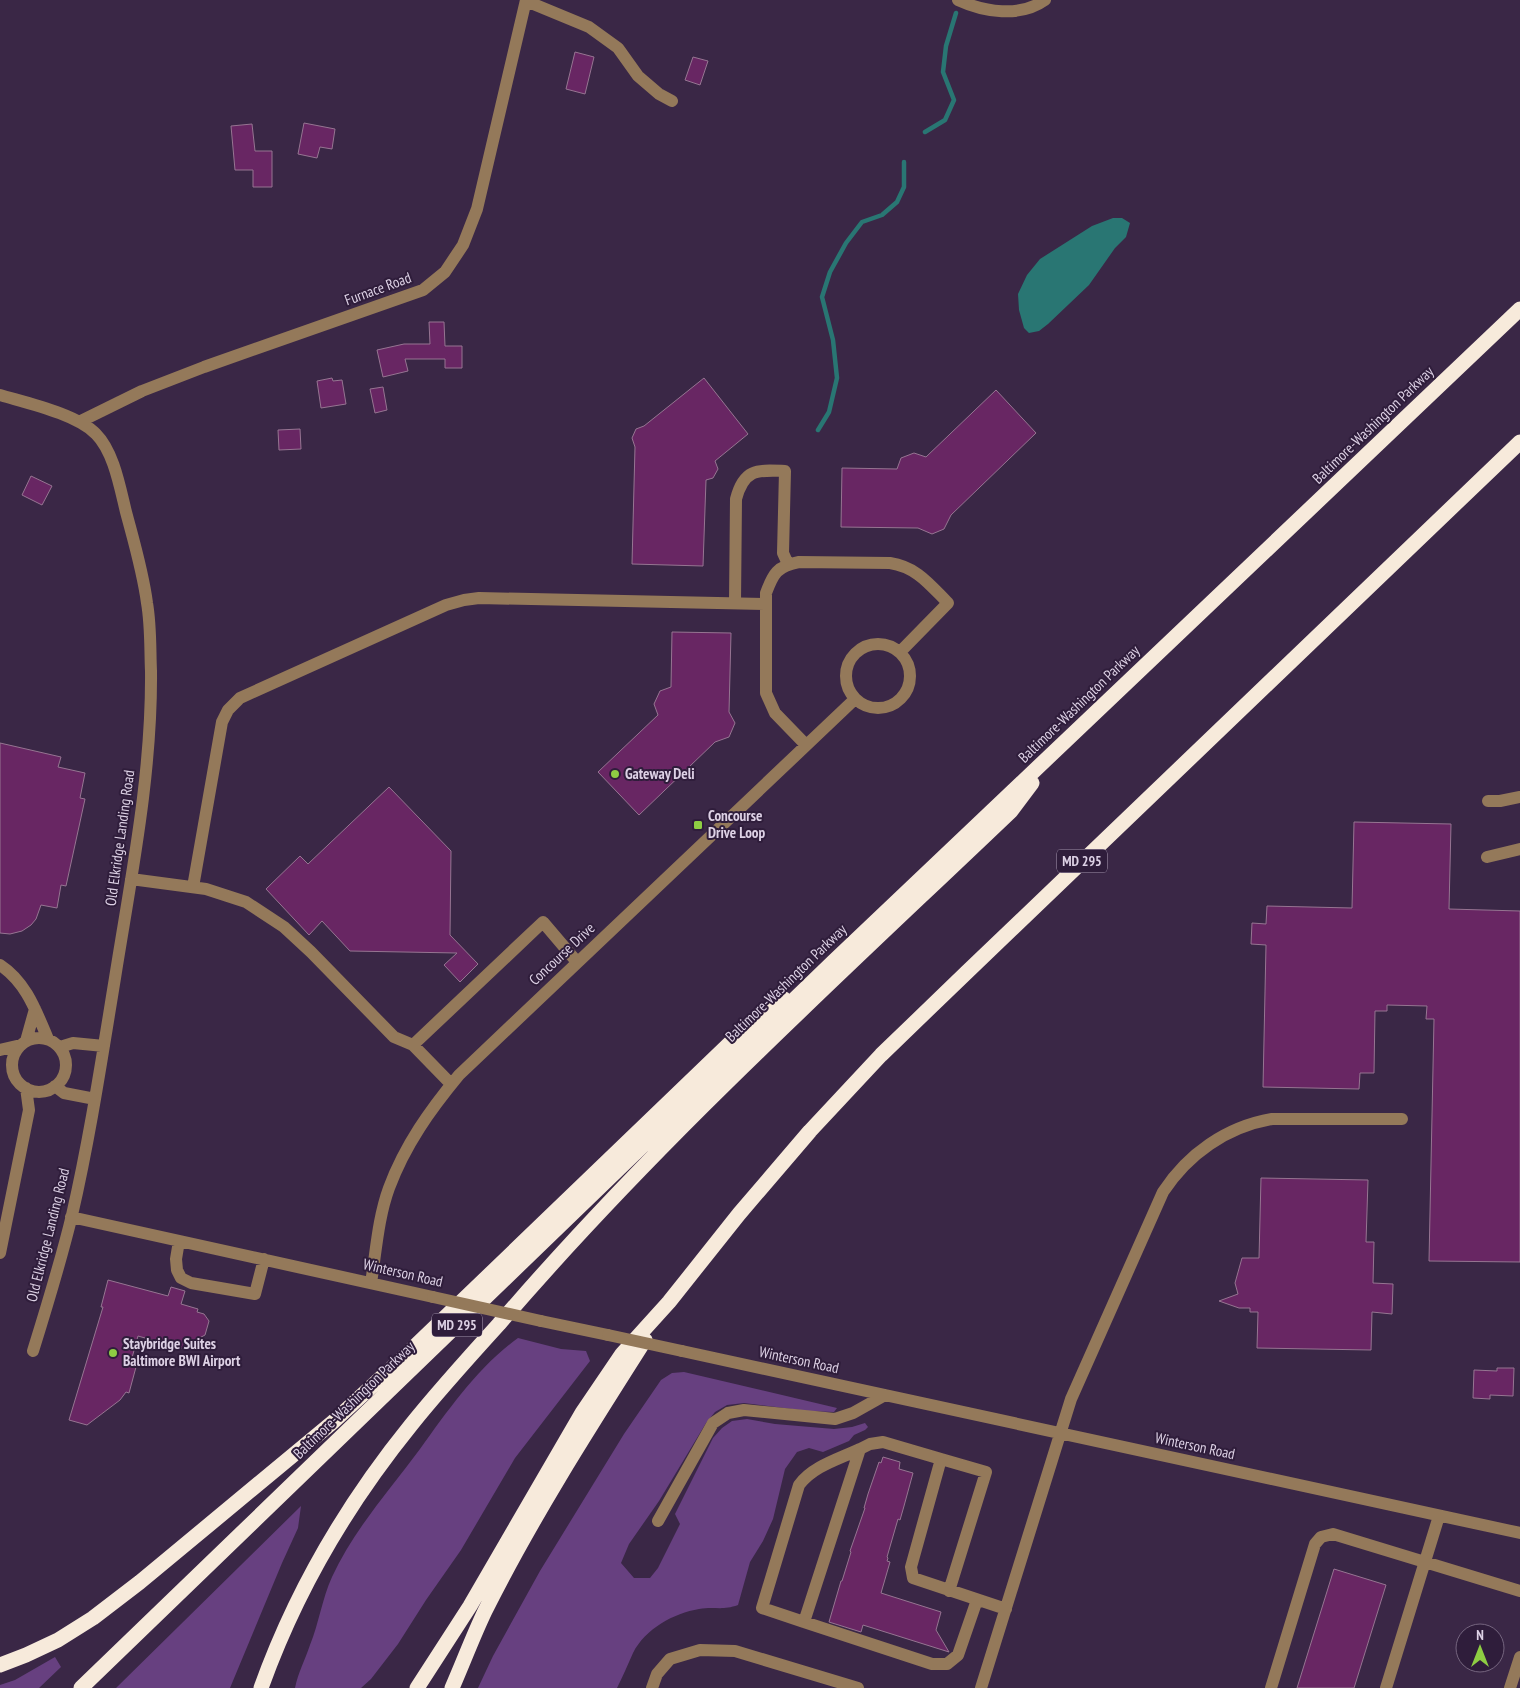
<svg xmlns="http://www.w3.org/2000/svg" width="1520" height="1688" viewBox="0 0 1520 1688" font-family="'PT Sans Narrow',sans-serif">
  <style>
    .green { fill: #674080 }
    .water { fill: #297673 }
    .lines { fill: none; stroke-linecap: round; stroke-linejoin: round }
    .stream { stroke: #297673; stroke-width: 4.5 }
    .building { fill: #682663; stroke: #967592 }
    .minor { stroke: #94795a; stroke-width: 12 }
    .highway { stroke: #f7eadb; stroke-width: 15 }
    .minor-bridge { stroke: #94795a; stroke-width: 12 }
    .poi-dot { fill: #8ecd43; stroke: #2f1d3b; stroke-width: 2 }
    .labels { text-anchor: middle; stroke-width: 4; stroke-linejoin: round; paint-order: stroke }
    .shield { fill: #2f1d3b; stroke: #a99bb2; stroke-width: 1 }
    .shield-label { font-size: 14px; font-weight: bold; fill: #ddd1e5 }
    .street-label { font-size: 15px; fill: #ddd1e5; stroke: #2f1d3b }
    .poi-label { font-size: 15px; font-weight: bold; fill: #ddd1e5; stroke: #2f1d3b; text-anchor: start }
  </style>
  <rect width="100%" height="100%" fill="#3a2746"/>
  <path class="green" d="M518,1338l43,11 25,2 4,10 -75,97 -54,92 -35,50 -28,44 -27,35 -10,9h-66c3,-15 10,-28 15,-43 9,-22 12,-46 22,-68 22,-48 58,-87 88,-128 29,-40 58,-82 98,-111z
    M684,1372l153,36 -3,4 -26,-1 -64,-8 -17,2 -12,7 -9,11 -47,78 -30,43 -8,19 13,15h16l8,-10 22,-44 -5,-10 38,-76 9,-10 10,-7 15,-2 28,5 59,5 18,-2 13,-4 3,4 -3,3 -11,5 -5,6 -26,11 -14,-4 -12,4 -12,17 -12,50 -10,22 -13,21 -12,43c-17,6 -23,1 -39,4 -25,4 -54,20 -66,44 -5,11 -10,23 -16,35h-139l15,-32 47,-85 84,-137 37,-54 11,-7z
    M301,1506l-3,22 -16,35 -52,125h-114z
    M55,1657l6,10 -22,21h-39v-3l15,-5z"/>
  <path class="water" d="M1113,218h9l8,5 -4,14 -11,11 -26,37 -41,39 -9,7 -10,2 -5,-5 -5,-18 -1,-16 9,-19 13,-16 52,-33z"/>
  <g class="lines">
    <path class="stream" d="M925,132l20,-12 9,-20 -11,-28 3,-26 10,-33
      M818,430l11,-18 8,-34 -4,-38 -11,-43 8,-25 16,-29 16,-21 20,-7 15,-13 7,-15v-25"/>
  </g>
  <path class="building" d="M575,52l19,5 -9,37 -19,-5z
    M693,57l15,4 -8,24 -15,-5z
    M304,123l31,6 -3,20 -12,-2 -3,11 -19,-4z
    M252,124l3,27h17v36h-19v-17h-18l-4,-44z
    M429,322h15l1,24h17v22h-17v-9h-40l3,12 -25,6 -6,-27 27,-6h26z
    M332,378l1,3 9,-1 4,24 -25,4 -4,-27z
    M704,378l44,56 -33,27 3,8 -5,9 -7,2 -3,86 -71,-2 3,-117 -3,-9 4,-9 8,-3z
    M383,387l4,23 -12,3 -5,-24z
    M996,390l40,43 -85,82 -7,14 -12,5 -14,-6 -77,-1 1,-59 55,1 4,-11 13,-5 12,4z
    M300,429l1,20 -22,1 -1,-20z
    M31,476l21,10 -10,19 -20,-10z
    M672,632l59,1 -2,79 6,11 -6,14 -14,5 -76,73 -41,-43 60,-57 -4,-11 6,-13 11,-4z
    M0,743l61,14 -3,10 27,6 -5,25 5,1 -19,87 -5,-1 -4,23 -16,-3 -5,14 -5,6 -9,6 -12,3 -10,-1z
    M389,787l62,64 -1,84 28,29 -18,18 -16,-17 13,-12 -107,-2 -28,-30 -13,14 -43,-46 34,-33 8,8z
    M1354,822l97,2 -2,85 71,2v351l-91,-1 5,-242h-8l1,-13 -40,-1v6h-12l-1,62h-14l-1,16 -96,-2 3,-142 -15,-1 1,-21 14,1 1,-18 85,2z
    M1261,1178l107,2 -2,62h8l-1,41 20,1 -1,30 -20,-2 -1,38 -114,-2 1,-36h-8v-4h-11l-20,-7 19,-7 -3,-11 7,-25h17z
    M108,1280l60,16 3,-9 14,4 -4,13 17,5 -1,3 7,2 5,7 -4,14 -15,8 -4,-1 -2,7 -46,-13 -8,29 6,2 -7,26 -3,-1 -6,8 -33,25 -18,-5 34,-113h-2z
    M1497,1368h17l-1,28 -23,-1v4l-17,-1 1,-28 23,1z
    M883,1457l17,5 -1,7 14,4 -9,33 -4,14 -2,-1 -11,38 1,1 -1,3 3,1 -9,31 60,19 -5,18 13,22 -86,-27 -2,7 -32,-10 12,-41h1l9,-29 -1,-1 15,-43h-1l4,-14 11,-32 2,1z
    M1334,1569l52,16 -32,103h-57z"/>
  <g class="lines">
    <path class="minor" d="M958,0c26,12 62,18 87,0
      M526,1l63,26 29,21 20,28 21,18 13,7
      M0,395c27,8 77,19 96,39 18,18 24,54 30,78 8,30 17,60 21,91 4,23 3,46 4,68 1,104 -20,206 -36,307 -13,79 -25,159 -43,237 -11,46 -25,91 -39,136
      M79,422l63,-31 62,-24 219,-77 22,-18 18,-27 14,-36 49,-209
      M735,603l1,-104c8,-31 22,-29 49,-28l-2,82 5,11
      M846 676a32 32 0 1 1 64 0a32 32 0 1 1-64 0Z
      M806,745l-31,-32 -9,-20v-100c7,-19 11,-27 33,-31l91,1c27,4 40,22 58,40l-48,49
      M1488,801h12l20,-4
      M1487,857l33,-8
      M131,879l75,10 40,13 38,25 27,25 83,85 19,8
      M193,887l29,-165 6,-12 12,-12 206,-93 18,-5 15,-2 287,6
      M0,965c26,17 36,46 48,74
      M12 1065a27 27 0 1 1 54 0a27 27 0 1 1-54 0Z
      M26,1041l9,-32
      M60,1047l13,-4 31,3
      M0,1050l21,-5
      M451,1084l-38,-39 130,-123 34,40
      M55,1086l9,7 31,6
      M71,1217l362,80
      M179,1241l-3,18 1,11 4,8 10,5 64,11 9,-35
      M0,1253l29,-143 -3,-22
      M371,1283c5,-31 7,-65 18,-95 16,-43 41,-78 70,-113l396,-376
      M541,1321l67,14
      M682,1351l838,182
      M941,1459l45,13 -37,119
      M658,1521l55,-98 15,-10 16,-3 91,9 18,-6 32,-18
      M977,1600l-19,55 -11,9h-15l-128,-42 56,-173 10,-5 13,-2 58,17 -30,108 2,11 93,31
      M804,1622l-42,-14 37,-123c14,-19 40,-26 61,-36
      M652,1688l5,-14 13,-15 30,-9 35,1 123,37
      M981,1688l90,-289 92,-207c25,-38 63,-65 109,-73h130
      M1271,1688l44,-144 6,-7 12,-3 187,57
      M1386,1688l53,-172
      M1510,1688l10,-31"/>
    <path class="highway" d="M0,1665l26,-10 32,-15 35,-22 47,-36 193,-160 75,-69 344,-331 32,-23
      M81,1688l752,-726 687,-653
      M261,1688c34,-95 86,-184 150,-263 28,-35 58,-68 88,-101 157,-183 337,-346 512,-513l21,-28
      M417,1688l53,-82 112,-193 40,-59 47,-52 70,-88 71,-83 71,-76 86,-83 553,-530
      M452,1688c11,-25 21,-52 33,-77 47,-94 104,-183 160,-271"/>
    <path class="minor-bridge" d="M433,1297l108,24
      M608,1335l74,16"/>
  </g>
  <g class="poi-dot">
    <circle cx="615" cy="774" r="5"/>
    <rect x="693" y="820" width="10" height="10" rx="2.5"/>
    <circle cx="113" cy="1353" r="5"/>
  </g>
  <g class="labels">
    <g class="shield">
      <rect x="1057" y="849.5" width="50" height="23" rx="4"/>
      <rect x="432" y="1313.5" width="50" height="23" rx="4"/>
    </g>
    <g class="shield-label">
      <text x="1082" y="866">MD 295</text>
      <text x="457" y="1330">MD 295</text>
    </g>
    <g class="street-label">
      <text transform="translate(378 289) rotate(-20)" y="5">Furnace Road</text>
      <text transform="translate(1373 425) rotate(-44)" y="5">Baltimore-Washington Parkway</text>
      <text transform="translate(1079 704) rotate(-44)" y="5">Baltimore-Washington Parkway</text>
      <text transform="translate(120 838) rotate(-82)" y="5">Old Elkridge Landing Road</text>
      <text transform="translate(562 954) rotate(-43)" y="5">Concourse Drive</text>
      <text transform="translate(786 983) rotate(-44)" y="5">Baltimore-Washington Parkway</text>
      <text transform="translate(48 1235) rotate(-76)" y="5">Old Elkridge Landing Road</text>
      <text transform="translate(403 1273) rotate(13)" y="5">Winterson Road</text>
      <text transform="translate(799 1360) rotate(12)" y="5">Winterson Road</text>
      <text transform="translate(354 1400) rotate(-44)" y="5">Baltimore-Washington Parkway</text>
      <text transform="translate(1195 1446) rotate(12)" y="5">Winterson Road</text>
    </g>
    <g class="poi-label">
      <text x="625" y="779">Gateway Deli</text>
      <text x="708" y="821">Concourse<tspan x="708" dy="17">Drive Loop</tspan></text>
      <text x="123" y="1349">Staybridge Suites<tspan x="123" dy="17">Baltimore BWI Airport</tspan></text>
    </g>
  </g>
  <g transform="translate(1480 1648)"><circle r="24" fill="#2f1d3b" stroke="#75657f"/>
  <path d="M0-4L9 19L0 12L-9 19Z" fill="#8ecd43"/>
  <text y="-8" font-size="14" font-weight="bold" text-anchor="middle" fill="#ddd1e5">N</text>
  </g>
</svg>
